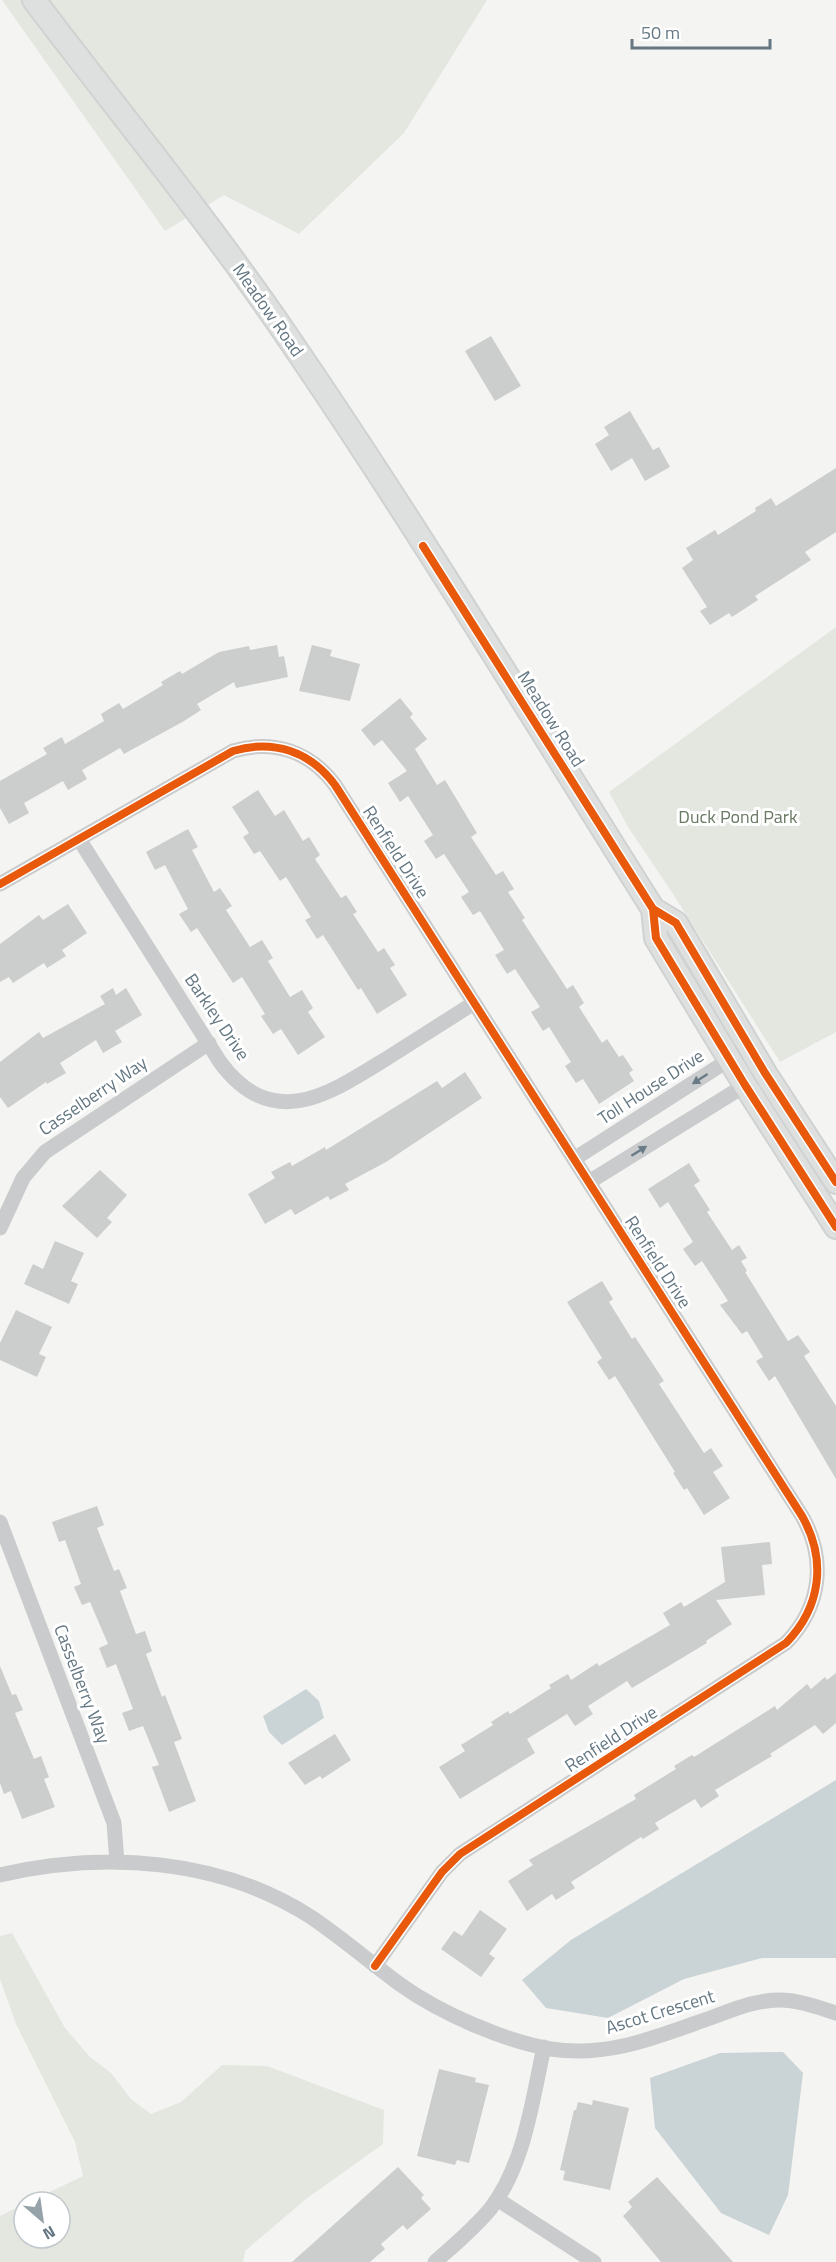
<svg xmlns="http://www.w3.org/2000/svg" width="836" height="2262" viewBox="0 0 836 2262" font-family="'Titillium Web',sans-serif">
  <style>
    .green { fill: #e4e7e0 }
    .water { fill: #cad3d5 }
    .building { fill: #cccecd }
    .lines { fill: none; stroke-linecap: round; stroke-linejoin: round }
    .secondary-casing { stroke: #d0d2d2; stroke-width: 26 }
    .street { stroke: #cacbcc; stroke-width: 15 }
    .secondary { stroke: #dedfdf; stroke-width: 22 }
    .cycleway-casing { stroke: #fff; stroke-width: 11 }
    .cycleway { stroke: #e8590c; stroke-width: 8 }
    .oneway { fill: #697b86 }
    .labels { text-anchor: middle; stroke-width: 6; stroke-linejoin: round; paint-order: stroke }
    .street-label { font-size: 18px; fill: #647782; stroke: #fff }
    .park-label { font-size: 18px; fill: #697963; stroke: #fff }
  </style>
  <rect width="100%" height="100%" fill="#f4f4f2"/>
  <path class="green" d="M2,0h485l-83,133 -105,101 -75,-39 -59,36z
    M836,627v405l-56,30 -107,-168 -45,-67 -19,-35z
    M12,1933l53,95 25,29 21,16 20,26 20,15 30,-12 41,-37 45,1 117,44 -1,34 -77,55 -61,52 -2,11h-243v-46l24,-12v34h36v-36h-31l54,-26 -8,-34 -59,-118 -16,-45v-43z"/>
  <path class="water" d="M306,1689l13,12 5,17 -42,27 -13,-13 -6,-16z
    M836,1780v178h-74l-78,21 -76,39 -62,-10 -24,-28 49,-40z
    M783,2052l20,21 -15,122 -19,40 -48,-22 -66,-85 -5,-50 70,-25z"/>
  <path class="building" d="M491,336l30,50 -26,15 -30,-50z
    M630,411l23,39 6,-3 11,20 -25,14 -13,-23 -21,13 -16,-27 14,-9 -5,-8z
    M836,468v64l-31,20 6,8 -56,36 3,4 -26,17 -3,-4 -19,12 -10,-14 7,-4 -25,-39 11,-8 -7,-12 29,-18 3,5 38,-24 -1,-3 16,-10 5,8z
    M277,645l2,12 5,-1 4,21 -52,11 -2,-6 -37,22 4,6 -17,11 -60,33 -4,-6 -38,22 5,9 -19,11 -5,-9 -39,22 5,10 -20,11 -9,-16v-27l47,-27 -4,-6 19,-11 3,7 39,-23 -3,-7 18,-11 4,6 40,-24 -2,-3 19,-11 2,3 37,-22 30,-6 1,4z
    M312,645l20,5 -2,6 30,8 -10,37 -51,-10z
    M400,698l13,16 -3,3 17,22 -12,10 22,36 8,-5 32,53 -6,4 25,38 7,-4 11,18 -6,3 17,26 -3,2 45,69 6,-4 11,18 -5,4 23,36 5,-4 12,18 4,-2 10,15 -4,3 5,8 -35,23 -16,-25 -7,4 -11,-17 6,-4 -22,-35 -6,4 -12,-19 9,-5 -25,-38 -8,5 -12,-19 9,-5 -24,-39 -7,4 -12,-18 8,-5 -25,-38 -8,5 -12,-18 9,-6 -25,-39 -8,6 -12,-19 19,-12 -25,-31 -8,6 -13,-16z
    M258,790l17,26 9,-6 19,31 6,-4 11,18 -5,4 26,39 5,-3 11,17 -4,2 25,38 6,-4 11,17 -5,3 17,27 -30,19 -16,-26 -3,2 -35,-55 -6,4 -12,-19 6,-3 -25,-40 -6,4 -20,-30 -6,3 -11,-17 6,-4 -17,-26z
    M188,829l10,18 -6,3 22,42 6,-4 12,18 -6,4 24,37 12,-7 11,18 -5,3 22,36 12,-7 11,18 -5,4 17,25 -27,18 -17,-26 -8,5 -12,-18 4,-2 -23,-37 -9,6 -36,-55 -6,4 -12,-18 9,-5 -23,-44 -10,5 -9,-18z
    M68,904l19,29 -25,17 4,6 -19,12 -3,-5 -31,20 -4,-6 -9,5v-38l39,-29 4,5z
    M113,988l3,7 10,-7 16,27 -27,16 7,11 -19,11 -7,-13 -36,23 6,10 -19,11 -1,-2 -38,26 -8,-11v-35l39,-30 4,6 62,-34 -5,-8z
    M465,1072l17,26 -96,64 -41,22 4,6 -19,10 -2,-4 -33,19 -4,-6 -26,15 -17,-30 27,-16 -4,-6 19,-10 2,4 33,-19 1,3 111,-69 5,7z
    M689,1163l11,18 -6,4 16,25 -3,2 25,38 7,-5 8,13 -6,3 6,10 -2,1 43,69 10,-6 12,17 -6,4 32,50v73l-61,-103 -6,5 -13,-20 7,-4 -16,-26 -5,3 -22,-29 8,-4 -26,-40 -7,5 -12,-17 10,-7 -25,-40 -8,6 -12,-19z
    M100,1170l27,25 -20,23 5,4 -15,16 -35,-32z
    M55,1241l29,12 -13,28 7,3 -9,20 -45,-20 9,-20 10,5z
    M602,1281l11,18 -4,3 23,37 3,-2 29,44 -5,3 45,69 7,-5 12,18 -10,6 17,26 -26,17 -17,-27 -3,2 -11,-17 2,-1 -60,-96 -6,4 -12,-18 5,-4 -35,-56z
    M16,1310l36,17 -13,27 7,3 -9,20 -37,-17v-17z
    M97,1506l7,19 -7,3 17,43 5,-2 8,19 -7,3 16,43 9,-3 7,20 -6,3 16,43 3,-2 17,44 -8,3 22,59 -27,11 -17,-45 7,-2 -16,-39 -14,5 -7,-18 11,-4 -17,-45 -9,4 -8,-20 9,-4 -18,-42 -8,3 -8,-18 7,-3 -16,-44 -6,2 -7,-20z
    M770,1542l2,22 -10,1 3,30 -49,5 16,24 -26,17 1,2 -75,45 -5,-7 -39,25 5,8 -18,12 -8,-12 -40,25 8,14 -75,46 -21,-32 26,-16 -4,-6 32,-20 -2,-3 17,-11 2,3 41,-26 -2,-3 19,-11 3,6 26,-17 2,3 71,-41 -7,-12 18,-11 3,5 41,-25 -4,-35z
    M0,1666l12,29 4,-1 7,16 -8,3 19,46 7,-3 8,21 -5,2 11,28 -33,12 -11,-28 -7,3 -4,-11z
    M836,1673v50l-13,11 -8,-9 -45,29 2,2 -57,34 4,6 -18,12 -6,-9 -40,24 4,6 -16,10 -2,-2 -70,45 4,6 -19,12 -4,-6 -25,17 -19,-30 25,-16 -4,-5 107,-61 -2,-4 42,-26 -2,-3 18,-11 2,2 81,-51 2,4 30,-26 4,5 14,-12 2,3z
    M335,1734l16,26 -29,19 -2,-3 -15,9 -17,-22z
    M480,1910l27,19 -18,25 6,4 -14,19 -40,-28 13,-18 8,5z
    M439,2069l37,9 -1,4 14,3 -20,78 -12,-3 -2,5 -38,-9z
    M593,2100l36,8 -19,82 -47,-10 2,-9 -5,-1 14,-60h2l2,-8 14,3z
    M398,2167l26,28 -3,3 10,11 -24,21 -4,-5 -22,19 4,5 -15,13h-78z
    M657,2177l76,85h-72l-38,-46 9,-9 -4,-5z"/>
  <g class="lines">
    <g class="secondary-casing">
      <path id="secondary" d="M34,0c84,111 174,220 253,336 128,187 245,381 366,573l23,14 89,150 71,109
        M653,909l3,29 89,147 91,142"/>
    </g>
    <path class="street" d="M79,839l141,223c53,72 111,31 169,-5 28,-18 57,-36 85,-54
      M0,884l233,-133c40,-12 77,0 102,34l467,731c25,44 19,91 -16,127l-326,211 -18,18 -67,94
      M574,1159l175,-112
      M589,1182l163,-101
      M0,1228l23,-50 22,-26 164,-109
      M0,1522l114,301 3,39
      M0,1875c104,-24 219,-17 311,42 31,21 60,46 90,68 39,28 103,56 150,64 58,9 108,-13 162,-32 22,-8 43,-17 66,-17 20,0 38,7 57,13
      M497,2199l97,63
      M435,2262c19,-17 40,-34 56,-54 34,-45 41,-107 53,-161"/>
    <use href="#secondary" class="secondary"/>
    <g class="cycleway-casing">
      <path id="cycleway" d="M423,546l230,363 23,14 89,150 71,109
        M0,884l233,-133c40,-12 77,0 102,34l467,731c25,44 19,91 -16,127l-326,211 -18,18 -67,94
        M653,909l3,29 89,147 91,142"/>
    </g>
    <use href="#cycleway" class="cycleway"/>
  </g>
  <defs><path id="oneway-solid" d="M-6-.8H1V-3.2L6.5 0L1 3.2V.8H-6Z" transform="scale(1.5)"/></defs>
  <g class="oneway">
    <use href="#oneway-solid" transform="translate(700 1079) rotate(147)"/>
    <use href="#oneway-solid" transform="translate(639 1151) rotate(-32)"/>
  </g>
  <g class="labels">
    <g class="street-label">
      <text transform="translate(268 310) rotate(55)" y="6">Meadow Road</text>
      <text transform="translate(551 719) rotate(58)" y="6">Meadow Road</text>
      <text transform="translate(396 852) rotate(57)" y="6">Renfield Drive</text>
      <text transform="translate(217 1017) rotate(56)" y="6">Barkley Drive</text>
      <text transform="translate(651 1087) rotate(-33)" y="6">Toll House Drive</text>
      <text transform="translate(93 1096) rotate(-34)" y="6">Casselberry Way</text>
      <text transform="translate(658 1262) rotate(57)" y="6">Renfield Drive</text>
      <text transform="translate(82 1684) rotate(69)" y="6">Casselberry Way</text>
      <text transform="translate(611 1739) rotate(-33)" y="6">Renfield Drive</text>
      <text transform="translate(660 2012) rotate(-17)" y="6">Ascot Crescent</text>
    </g>
    <g class="park-label">
      <text x="738" y="823">Duck Pond Park</text>
    </g>
  </g>
  <g transform="translate(42 2220) rotate(151)"><circle r="28" fill="#ffffff" stroke="#c1c9cd" stroke-width="1.5"/>
  <path d="M0-4.5L10 22L0 15L-10 22Z" fill="#96a3a9"/>
  <text y="-9" font-size="16" font-weight="bold" text-anchor="middle" fill="#647782">N</text>
  </g>
  <path d="M632 39v9h138v-9" fill="none" stroke="#647782" stroke-width="3"/>
  <text x="641" y="39" font-size="18" fill="#647782" stroke="#ffffff" stroke-width="4.5" paint-order="stroke">50 m</text>
</svg>
